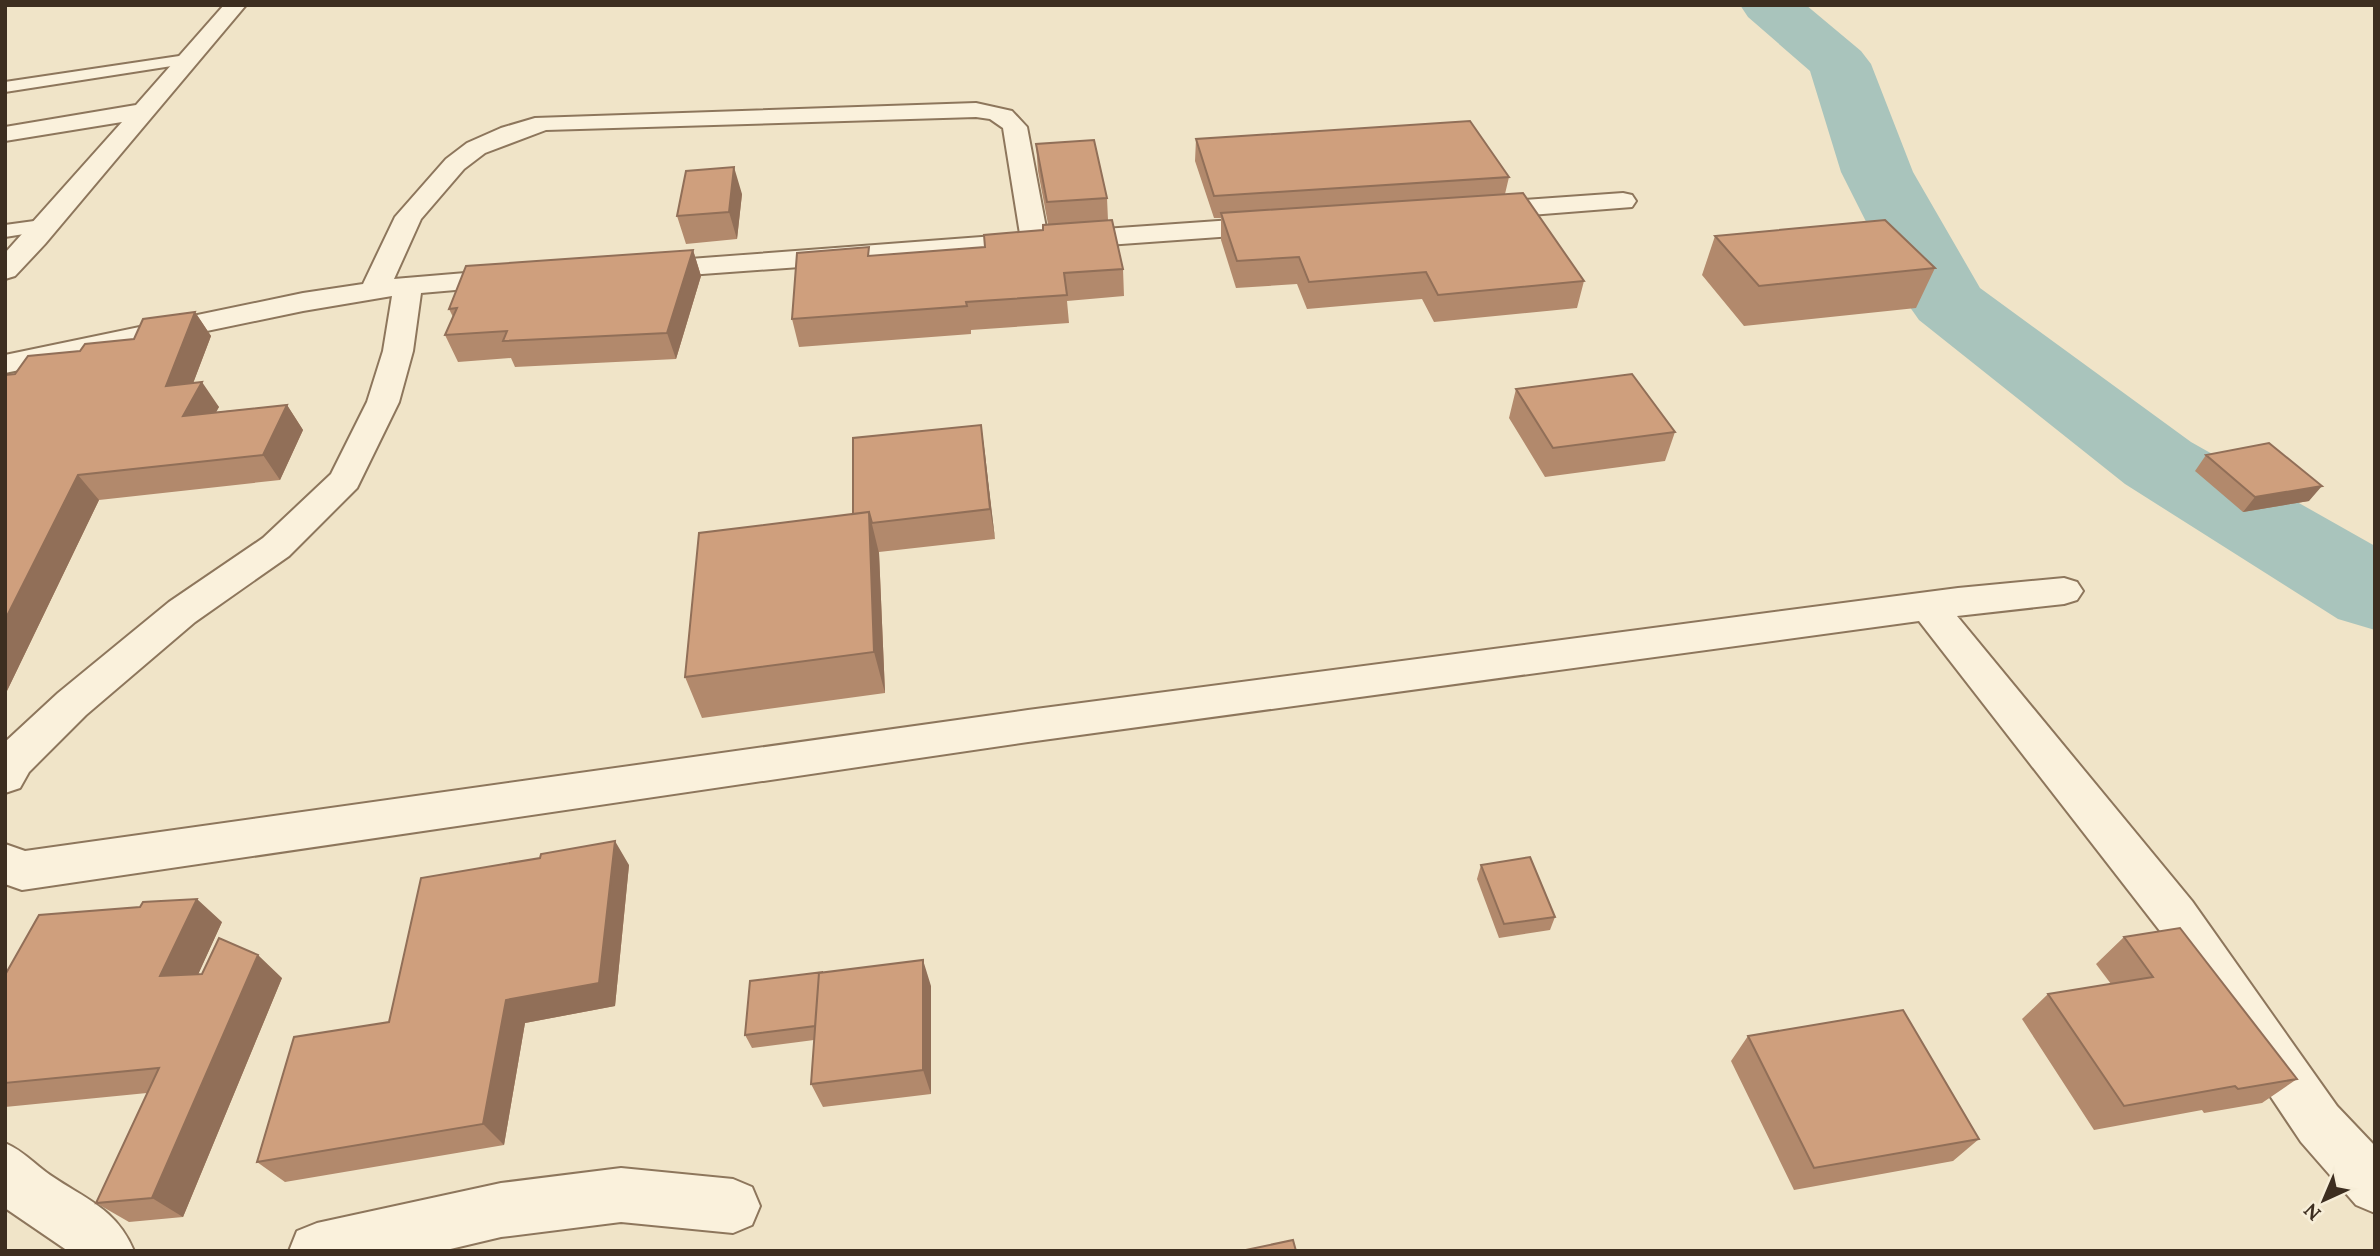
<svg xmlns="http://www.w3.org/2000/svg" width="2380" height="1256" viewBox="0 0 2380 1256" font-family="Lora,serif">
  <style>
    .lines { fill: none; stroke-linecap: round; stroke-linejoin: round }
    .river { fill: #a9c4bc; fill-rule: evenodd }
    .service-casing { stroke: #8d765c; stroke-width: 4 }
    .minor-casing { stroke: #8d765c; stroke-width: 4 }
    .service { fill: #faf1dc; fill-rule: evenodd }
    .minor { fill: #faf1dc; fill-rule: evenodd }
    .wall { fill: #b2896c }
    .shaded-wall { fill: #916f58 }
    .building { fill: #cf9f7d; stroke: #916f58; stroke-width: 2 }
  </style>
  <rect width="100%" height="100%" fill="#f0e4c8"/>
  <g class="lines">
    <path class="river" d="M1740,5h66l55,46 10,13 42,108 67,116 211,154 184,104v84l-37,-11 -213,-135 -206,-164 -12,-17 -66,-131 -31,-101 -62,-54z"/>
    <g class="service-casing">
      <path id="service" d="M186,55l5,2 3,3 -3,3 -186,29v-10z
        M49,219l9,6 -2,4 -51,8v-12z"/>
    </g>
    <g class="minor-casing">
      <path id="minor" d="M224,5h22l-201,239 -30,32 -10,3v-26l117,-131 -117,19v-14l131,-22z
        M976,103l36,8 15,16 20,106 227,-16 10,2 4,6 -4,6 -10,2 -627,45 -10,-3 -4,-6 4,-6 383,-29 -17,-106 -13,-9 -14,-2 -430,13 -61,23 -21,16 -43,50 -27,60 119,-10 10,3 4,6 -4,6 -102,9 -8,58 -14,51 -42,86 -68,68 -94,66 -109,93 -57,57 -9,16 -15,5v-51l53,-49 111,-91 94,-64 68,-64 36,-72 16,-51 9,-55 -89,15 -298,62v-18l298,-62 60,-9 32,-67 51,-58 21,-16 34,-15 34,-10z
        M1623,193l9,2 4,6 -4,6 -151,12 -10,-2 -3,-6 3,-6 10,-2z
        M2064,578l13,4 6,9 -6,9 -13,4 -107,12 235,285 145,205 38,40v67l-19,-8 -55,-63 -141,-211 -241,-310 -891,121 -1006,148 -17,-6v-40l20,7 1003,-141 930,-122z
        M5,1143c20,9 28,20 45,32 35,24 66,33 84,76h-66l-63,-43z
        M621,1168l112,11 19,8 8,19 -8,19 -19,8 -112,-11 -120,15 -59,14h-153l8,-20 20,-8 184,-40z"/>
    </g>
    <use href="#service" class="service"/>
    <use href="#minor" class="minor"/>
  </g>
  <path class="wall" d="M1196,139l313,38 -4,17 79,87 -7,27 -143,14 -12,-23 -115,10 -10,-25 -61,4 -15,-48v-22h-7l-19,-57z
    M1036,144l71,54 1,22 15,49 1,27 -57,5 2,22 -98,7v4l-172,13 -7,-28 78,-63 115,-9 58,-17 5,-6 -10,-53z
    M742,194l-5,45 -51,5 -9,-28z
    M1715,236l220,32 -19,40 -172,18 -42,-51z
    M693,250l8,26 -25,83 -161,8 -4,-9 -53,4 -13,-27 8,-18 -4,-8z
    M195,312l16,24 -18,47 26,24 -4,5 72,-7 16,25 -23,50 -181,20 -94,195 10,-321 65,-23 54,-12z
    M1516,389l159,43 -10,29 -120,16 -36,-59z
    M981,425l14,114 -116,13 6,141 -183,25 -17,-41 168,-163z
    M2206,455l103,46 -66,11 -48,-41z
    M540,858l89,7 -14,141 -90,17 -21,122 -219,37 -28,-20 132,-140z
    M1481,865l74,52 -5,13 -51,8 -22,-59z
    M222,922l-24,52 84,4 -99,239 -54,5 -33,-19 51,-110 -142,14v-132z
    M2124,937l173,142 -35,24 -58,10 -2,-3 -108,20 -72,-111 26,-25 63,-10 -15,-20z
    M931,986v108l-108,13 -12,-23 3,-44 -62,8 -7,-13z
    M1748,1036l231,103 -26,22 -159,29 -63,-129z"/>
  <path class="shaded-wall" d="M734,167l8,27 -5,45 -8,-27z
    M693,250l8,26 -25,83 -9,-26z
    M195,312l16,24 -28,74 -17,-24z
    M202,382l17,25 -18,33 -18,-24z
    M287,405l16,25 -23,50 -17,-25z
    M981,425l4,29 10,85 -5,-30z
    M78,475l21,25 -94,195v-75z
    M2322,486l-13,15 -66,11 12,-15z
    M869,512l10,41 6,140 -11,-41z
    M615,841l14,24 -14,141 -90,17 -21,122 -21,-21 23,-124z
    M197,899l25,23 -35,77 -27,-23z
    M258,955l24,23 -99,239 -31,-19z
    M923,960l8,26v108l-8,-24z"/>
  <path class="building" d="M1470,121l39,56 -295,19 -18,-57z
    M1094,140l13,58 -60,4 -11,-58z
    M734,167l-5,45 -52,4 9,-45z
    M1523,193l61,88 -146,14 -12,-23 -117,10 -10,-25 -62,4 -16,-48z
    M1112,220l11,49 -59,4 3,22 -101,7 1,4 -175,13 5,-66 72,-6 -1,9 117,-9 -1,-12 59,-5v-5z
    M1885,220l50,48 -176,18 -44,-50z
    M693,250l-26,83 -164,8 4,-10 -62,4 12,-27 -8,1 17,-43z
    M195,312l-29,74 36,-4 -19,34 104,-11 -24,50 -185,20 -73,145v-245l10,-1 13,-18 52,-5 5,-7 49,-5 9,-20z
    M1632,374l43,58 -122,16 -37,-59z
    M981,425l9,84 -118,14 -3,-11 -16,2v-76z
    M2269,443l53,43 -67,11 -49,-42z
    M869,512l5,140 -189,25 14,-144z
    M615,841l-16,142 -93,17 -23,124 -226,38 37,-125 95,-15 32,-144 119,-20 1,-4z
    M1530,857l25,60 -51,7 -23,-59z
    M197,899l-37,77 42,-2 17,-36 39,17 -106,243 -56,5 63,-135 -154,15v-108l34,-60 101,-8 3,-5z
    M2180,928l117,151 -59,10 -3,-3 -111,20 -76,-112 105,-17 -29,-40z
    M923,960v110l-112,14 8,-111z
    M823,972l-4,1 -4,53 -70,9 5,-54z
    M1903,1010l76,129 -165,29 -66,-132z
    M1293,1240l3,11h-55z"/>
  <rect width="2380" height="1256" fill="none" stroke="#3d2e20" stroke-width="14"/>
  <g transform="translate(2324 1200) rotate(224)" stroke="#f7eed8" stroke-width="5" paint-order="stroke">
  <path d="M0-5L12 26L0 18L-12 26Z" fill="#3d2e20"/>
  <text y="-10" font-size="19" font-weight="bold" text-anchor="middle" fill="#3d2e20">N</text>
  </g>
</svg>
